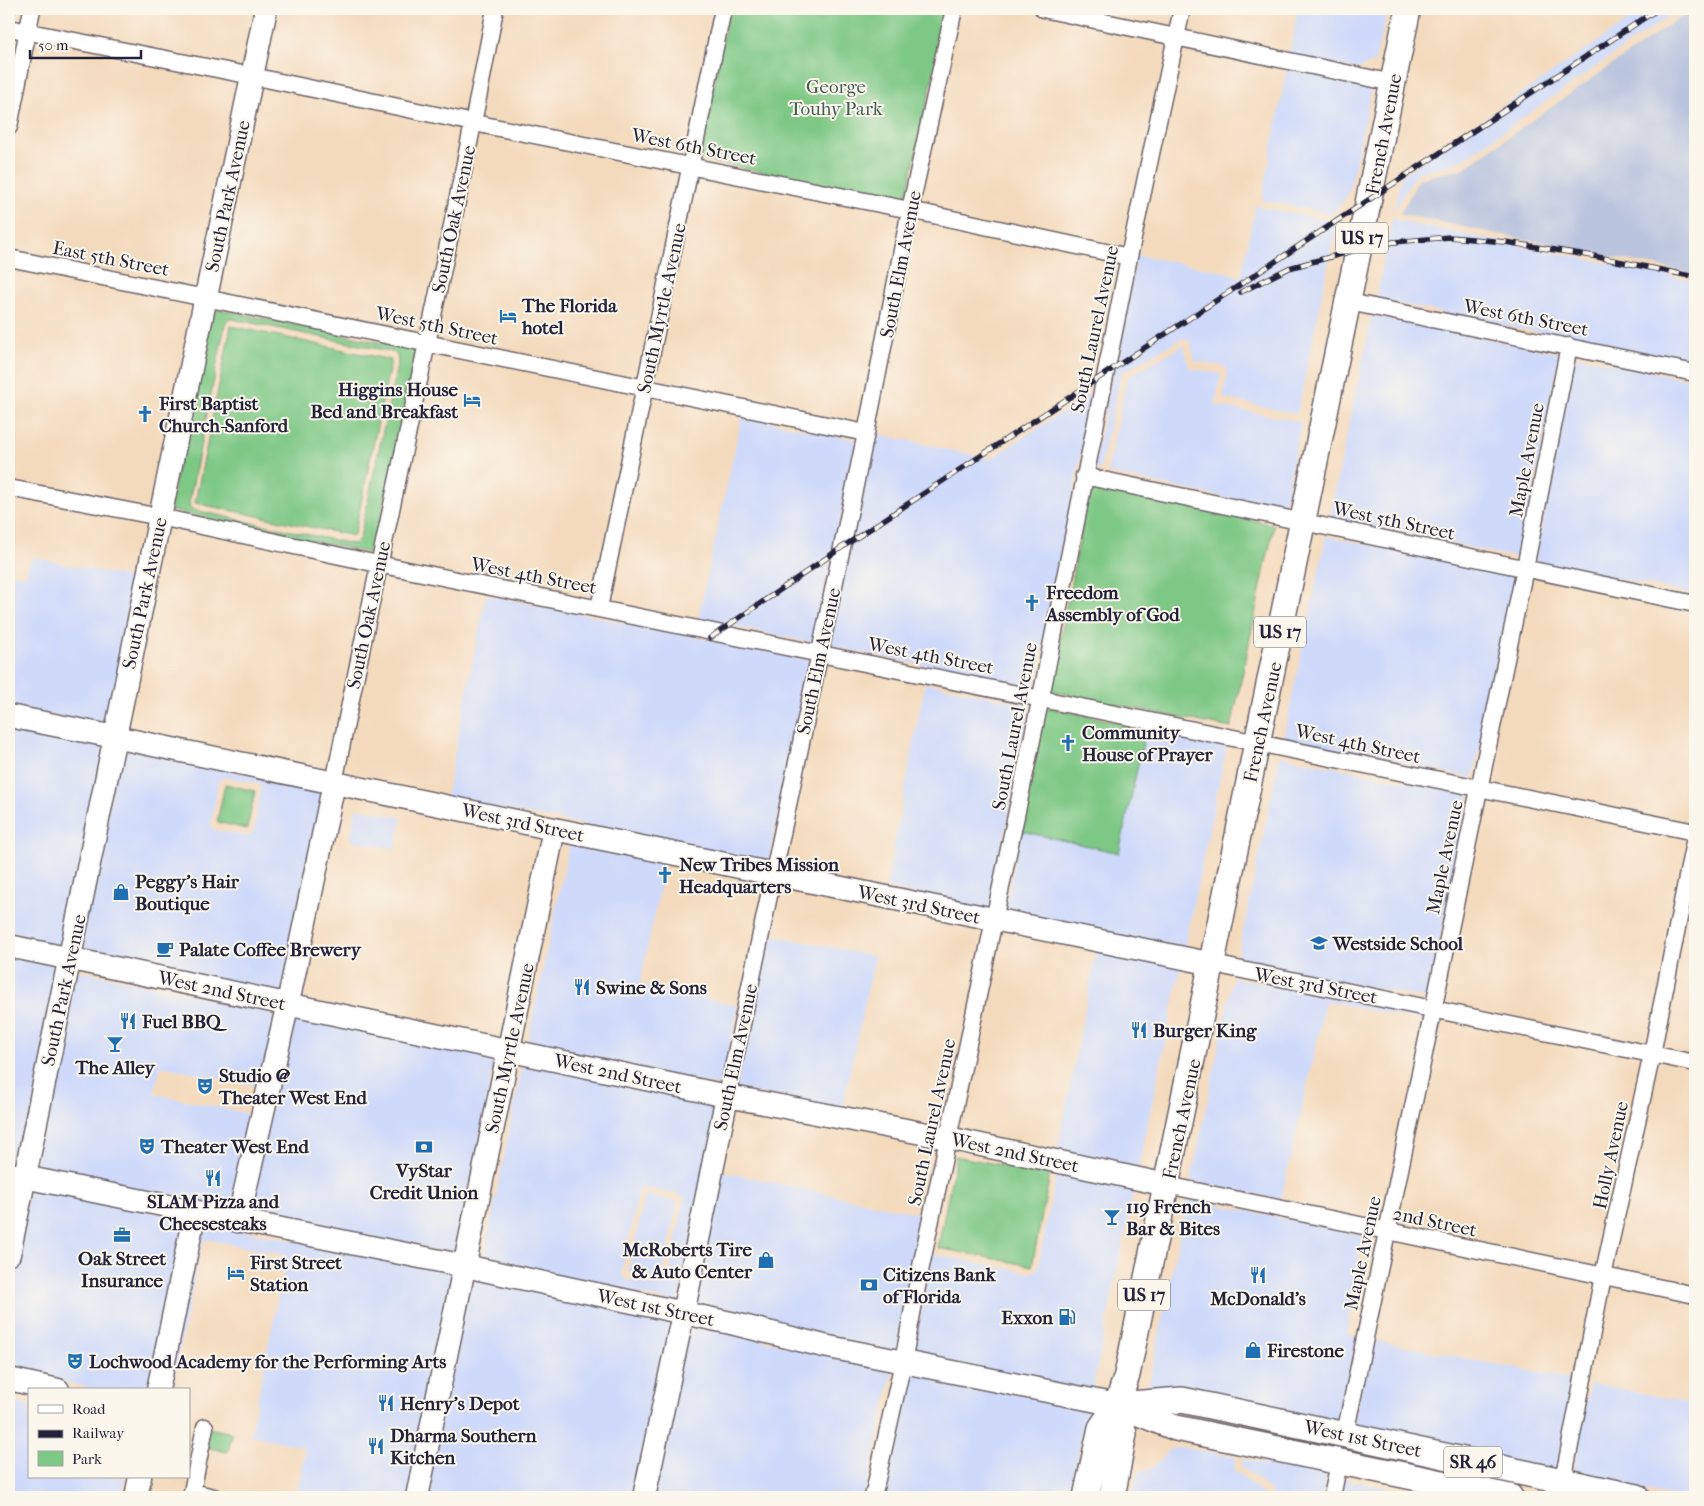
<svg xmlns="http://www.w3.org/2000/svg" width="1704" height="1506" viewBox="0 0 1704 1506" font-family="'IM FELL French Canon',serif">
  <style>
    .built { fill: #cfdafa; fill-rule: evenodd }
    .industrial { fill: #bac4de }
    .green { fill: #7ec885; stroke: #507560; fill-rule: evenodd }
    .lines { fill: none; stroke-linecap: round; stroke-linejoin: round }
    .street-casing { stroke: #6c6268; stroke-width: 19 }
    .secondary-casing { stroke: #6c6268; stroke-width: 25 }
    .primary-casing { stroke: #6c6268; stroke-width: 28 }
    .street { stroke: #fff; stroke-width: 16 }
    .secondary { stroke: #fff; stroke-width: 22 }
    .primary { stroke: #fff; stroke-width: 25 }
    .rail-casing { stroke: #22223b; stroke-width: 5.5 }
    .rail { stroke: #fbf7ec; stroke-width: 4; stroke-dasharray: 11; stroke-linecap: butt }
    .labels { text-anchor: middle; stroke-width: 4; stroke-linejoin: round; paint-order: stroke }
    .shield { fill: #fbf7ec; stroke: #636270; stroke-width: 1 }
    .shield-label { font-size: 18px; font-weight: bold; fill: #22223b }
    .park-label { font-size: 19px; fill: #425c55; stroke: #fbf7ec }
    .street-label { font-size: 19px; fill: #22223b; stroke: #fbf7ec }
    .poi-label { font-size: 19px; font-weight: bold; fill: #22223b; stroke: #fbf7ec; text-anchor: start }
  </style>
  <rect width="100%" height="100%" fill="#fbf7ec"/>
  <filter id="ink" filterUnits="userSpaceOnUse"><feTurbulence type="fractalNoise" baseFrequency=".02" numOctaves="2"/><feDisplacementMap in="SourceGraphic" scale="10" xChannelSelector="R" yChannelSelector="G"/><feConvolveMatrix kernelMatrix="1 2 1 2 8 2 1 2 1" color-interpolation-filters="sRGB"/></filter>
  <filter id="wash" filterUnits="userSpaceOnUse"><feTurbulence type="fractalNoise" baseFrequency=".0096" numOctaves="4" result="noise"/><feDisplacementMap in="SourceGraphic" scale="20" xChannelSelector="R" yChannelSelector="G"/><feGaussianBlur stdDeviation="1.12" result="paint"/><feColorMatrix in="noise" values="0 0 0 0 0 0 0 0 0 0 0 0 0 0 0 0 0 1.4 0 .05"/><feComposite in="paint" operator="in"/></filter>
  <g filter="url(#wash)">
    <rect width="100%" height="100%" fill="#f4dabd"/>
    <path class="built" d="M1298,9h90l-13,53 -17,7 -69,-13z
      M1645,9h34l-218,152 -45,12 -22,38 7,-35z
      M1287,68l85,19 -23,106 -16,21 -71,-14z
      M1256,204l4,3 71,14 7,-3 -41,196 -74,-16 4,-23 -1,-7 -4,-2 -27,-5 -5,-20 -7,-3 -59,33 -3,3 -21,96 -7,-1 44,-214 89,17 15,5z
      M1393,215l1,4 4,2 297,60v83l-319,-65z
      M1372,316l188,37 -40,205 -191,-39z
      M1184,345l5,23 32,6 -6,31 86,17 -16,79 -4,4 -11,2 -163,-34 20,-96z
      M1575,356l120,25v214l-160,-34z
      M1093,392l-58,296 -206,-42 45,-213 116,26z
      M742,416l115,24 -43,203 -116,-24z
      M1326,536l190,39 -43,203 -190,-39z
      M31,557l108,23 -30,147 -100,-20v-134l17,3z
      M486,595l325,65 -43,203 -322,-66z
      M925,683l106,22 -42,205 -103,-22z
      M9,725l96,19 -41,204 -55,-11z
      M1146,728l81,17 -43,204 -180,-36 17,-82 98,22z
      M120,747l204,43 -42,203 -203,-42zM226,777l31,6 4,4 -7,43 -4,5 -4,1 -31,-6 -4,-4 7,-43 4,-5z
      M1280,756l190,39 -42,204 -191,-39z
      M356,808l46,10 -7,31 -45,-9z
      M570,841l96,19 -26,124 98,22 -17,80 -194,-41z
      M769,935l106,21 -33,153 -106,-20z
      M1097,949l84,17 -43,204 -81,-18z
      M9,956l261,55 5,8 -13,68 -101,-21 -7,28 101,21 -25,94 -221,-43z
      M1233,977l191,39 -1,5 -97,-20 -45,199 -90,-19z
      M293,1013l202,45 -38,197 -210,-41z
      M523,1062l195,41 -40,200 -197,-42 4,-11zM644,1188l37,7 3,4 -16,82 -3,4 -3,2 -35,-7 -5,-4v-5l16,-77 2,-4z
      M1055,1169l80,17 -43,205 -180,-36 20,-103 5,3 93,18 6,-2 2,-4 18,-91z
      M720,1171l205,44 -28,137 -204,-45z
      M30,1187l156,32 -36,171h-50l-91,-20v-80z
      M645,1195l33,7 -17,78 -33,-7z
      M1187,1198l175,37 -15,99 10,3 -20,90 -189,-38z
      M201,1222l258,52 -49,223h-114l9,-43 -1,-6 -4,-2 -50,-11 35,-172 -1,-7 -4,-2 -71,-14h-4l-3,3 -31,147h-5z
      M475,1277l199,43 -38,177h-211l40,-197z
      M689,1324l204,45 -28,128h-206l-7,-1z
      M1372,1340l203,40 -18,92 -205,-42z
      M908,1372l180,36 -19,89h-188z
      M1590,1383l105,21v93h-15l-108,-22z
      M9,1401l20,4v72h96l-4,20h-112z
      M1182,1447l54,10 -2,12 31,27 -132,1 4,-23 17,-7 17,-18z
      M1242,1459l85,17 -4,21h-52l-1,-7 -29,-24z
      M1342,1479l90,18h-93z"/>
    <path class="industrial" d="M1692,9h3v265l-295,-60 19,-35 45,-11z"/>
    <path class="green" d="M729,9h219l-43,193 -206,-43z
      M212,308l205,42 -44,204 -204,-44zM229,319h4l160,33 4,4 1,5 -38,177 -4,5 -4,1 -158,-34 -4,-2 -1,-6 36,-177z
      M231,326l160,34 -37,176 -159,-33z
      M1090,486l184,39 -43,203 -181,-37z
      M1046,707l100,21 -27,125 -98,-22z
      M225,784l30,7 -8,38 -30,-7z
      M956,1156l94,19 -18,91 -94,-18z
      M208,1428l24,5 -4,19 -24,-5z"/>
  </g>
  <g filter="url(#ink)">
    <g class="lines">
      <g class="street-casing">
        <path id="street" d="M1043,9l350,74
          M9,28l243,48 222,47 436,87 219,47
          M9,127l23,-118
          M9,258l857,175
          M1349,302l346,71
          M1084,476l611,128
          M9,488l151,29 218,47 1317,268
          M599,608l124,-599
          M334,783c51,-259 113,-515 161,-774
          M1213,964l482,99
          M727,1096l139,-663 44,-223 44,-201
          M1167,1185l528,110
          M1345,1434l180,-866 44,-222
          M1563,1481l40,-205 49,-222 43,-217
          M192,1492l22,5
          M191,1497l14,-70
          M873,1497l30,-135 16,-86 122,-579 88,-440 53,-248
          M1332,1497l7,-35"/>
      </g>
      <g class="secondary-casing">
        <path id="secondary" d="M9,716l106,21 439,92 659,135
          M9,946l718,150 221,42 219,47
          M9,1174l456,92 266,57 93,23 293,59
          M238,1221l50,-218 46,-220
          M9,1254l151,-737 106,-508
          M9,1379l49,11
          M158,1390l37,-179
          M136,1497l4,-20
          M417,1497l137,-668
          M644,1497l39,-183 44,-218"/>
      </g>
      <g class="primary-casing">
        <path id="primary" d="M1117,1405l65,-5 455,97
          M1124,1407l52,21 334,69
          M1086,1497l15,-69 16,-23 10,-30 281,-1366
          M1112,1497l12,-63 -7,-29"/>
      </g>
      <use href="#street" class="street"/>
      <use href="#secondary" class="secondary"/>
      <use href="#primary" class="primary"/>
      <g class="rail-casing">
        <path id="rail" d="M1241,292l48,-24 71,-19 34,-7 56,-5 55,5 88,14 102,21
          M710,638l131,-90 817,-539"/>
      </g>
      <use href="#rail" class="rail"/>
    </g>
  </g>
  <defs>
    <g id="hotel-bare" transform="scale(1.35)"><path d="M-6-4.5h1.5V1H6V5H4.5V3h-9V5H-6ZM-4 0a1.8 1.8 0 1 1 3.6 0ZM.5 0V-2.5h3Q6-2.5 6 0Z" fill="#1f6fb2" stroke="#fbf7ec" stroke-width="2.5" paint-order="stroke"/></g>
    <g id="church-bare" transform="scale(1.35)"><path d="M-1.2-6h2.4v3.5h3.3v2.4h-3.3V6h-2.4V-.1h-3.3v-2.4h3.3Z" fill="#1f6fb2" stroke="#fbf7ec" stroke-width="2.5" paint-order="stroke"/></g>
    <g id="shop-bare" transform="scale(1.35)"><path d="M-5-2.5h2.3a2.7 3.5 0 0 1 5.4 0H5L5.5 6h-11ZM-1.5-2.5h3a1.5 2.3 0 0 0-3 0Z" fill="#1f6fb2" stroke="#fbf7ec" stroke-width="2.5" paint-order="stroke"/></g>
    <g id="school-bare" transform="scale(1.35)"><path d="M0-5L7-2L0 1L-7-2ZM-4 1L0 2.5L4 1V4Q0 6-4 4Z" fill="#1f6fb2" stroke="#fbf7ec" stroke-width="2.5" paint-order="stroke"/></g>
    <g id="cafe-bare" transform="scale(1.35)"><path d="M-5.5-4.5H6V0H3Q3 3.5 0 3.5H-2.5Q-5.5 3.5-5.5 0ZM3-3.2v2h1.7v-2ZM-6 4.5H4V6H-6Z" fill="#1f6fb2" stroke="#fbf7ec" stroke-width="2.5" paint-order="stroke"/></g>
    <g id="restaurant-bare" transform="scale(1.35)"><path d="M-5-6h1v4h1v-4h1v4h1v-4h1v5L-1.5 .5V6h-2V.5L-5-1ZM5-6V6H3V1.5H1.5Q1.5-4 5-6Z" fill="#1f6fb2" stroke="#fbf7ec" stroke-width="2.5" paint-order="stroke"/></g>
    <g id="bar-bare" transform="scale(1.35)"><path d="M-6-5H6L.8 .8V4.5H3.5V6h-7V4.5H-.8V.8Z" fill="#1f6fb2" stroke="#fbf7ec" stroke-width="2.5" paint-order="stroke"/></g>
    <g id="theatre-bare" transform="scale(1.35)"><path d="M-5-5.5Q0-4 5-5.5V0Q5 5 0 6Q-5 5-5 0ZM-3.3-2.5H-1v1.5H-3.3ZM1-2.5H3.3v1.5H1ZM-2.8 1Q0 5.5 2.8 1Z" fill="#1f6fb2" stroke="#fbf7ec" stroke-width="2.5" paint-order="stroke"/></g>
    <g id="bank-bare" transform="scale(1.35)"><path d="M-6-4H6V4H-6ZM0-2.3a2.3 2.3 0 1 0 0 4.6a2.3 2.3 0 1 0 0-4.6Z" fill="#1f6fb2" stroke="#fbf7ec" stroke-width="2.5" paint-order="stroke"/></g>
    <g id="office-bare" transform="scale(1.35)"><path d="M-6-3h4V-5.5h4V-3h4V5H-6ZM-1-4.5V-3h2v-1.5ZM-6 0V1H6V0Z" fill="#1f6fb2" stroke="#fbf7ec" stroke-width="2.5" paint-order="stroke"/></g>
    <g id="fuel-bare" transform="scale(1.35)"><path d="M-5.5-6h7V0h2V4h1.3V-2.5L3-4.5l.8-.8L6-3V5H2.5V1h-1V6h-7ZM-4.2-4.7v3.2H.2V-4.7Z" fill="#1f6fb2" stroke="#fbf7ec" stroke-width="2.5" paint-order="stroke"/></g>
  </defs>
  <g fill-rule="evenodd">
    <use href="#hotel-bare" x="508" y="316"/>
    <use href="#hotel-bare" x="472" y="400"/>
    <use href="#church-bare" x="145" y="414"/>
    <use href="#church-bare" x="1032" y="603"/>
    <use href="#church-bare" x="1068" y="743"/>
    <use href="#church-bare" x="665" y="875"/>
    <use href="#shop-bare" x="121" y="892"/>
    <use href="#school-bare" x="1319" y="943"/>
    <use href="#cafe-bare" x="165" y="949"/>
    <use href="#restaurant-bare" x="582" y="987"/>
    <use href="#restaurant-bare" x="128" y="1021"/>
    <use href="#restaurant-bare" x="1139" y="1030"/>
    <use href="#bar-bare" x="115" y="1044"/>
    <use href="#theatre-bare" x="205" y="1086"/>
    <use href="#theatre-bare" x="147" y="1146"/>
    <use href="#bank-bare" x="424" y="1147"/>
    <use href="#restaurant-bare" x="213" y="1178"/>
    <use href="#bar-bare" x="1112" y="1217"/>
    <use href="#office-bare" x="122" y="1235"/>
    <use href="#shop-bare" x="766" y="1260"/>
    <use href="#hotel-bare" x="236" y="1273"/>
    <use href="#restaurant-bare" x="1258" y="1275"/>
    <use href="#bank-bare" x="869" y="1285"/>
    <use href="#fuel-bare" x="1067" y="1317"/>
    <use href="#shop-bare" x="1253" y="1350"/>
    <use href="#theatre-bare" x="75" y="1361"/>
    <use href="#restaurant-bare" x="386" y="1403"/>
    <use href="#restaurant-bare" x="376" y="1446"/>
  </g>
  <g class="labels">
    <g class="shield">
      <rect x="1336" y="222.5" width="52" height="31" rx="4"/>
      <rect x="1254" y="616.5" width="52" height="31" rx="4"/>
      <rect x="1118" y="1279.5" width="52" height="31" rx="4"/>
      <rect x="1444" y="1446.5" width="58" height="31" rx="4"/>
    </g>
    <g class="shield-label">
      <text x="1362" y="244">US 17</text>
      <text x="1280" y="638">US 17</text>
      <text x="1144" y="1301">US 17</text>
      <text x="1473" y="1468">SR 46</text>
    </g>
    <g class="park-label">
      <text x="836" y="93">George<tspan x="836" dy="22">Touhy Park</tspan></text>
    </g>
    <g class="street-label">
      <text transform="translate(1383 134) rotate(-79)" y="7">French Avenue</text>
      <text transform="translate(694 146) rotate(11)" y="7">West 6th Street</text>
      <text transform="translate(227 196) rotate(-78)" y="7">South Park Avenue</text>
      <text transform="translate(453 219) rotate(-78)" y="7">South Oak Avenue</text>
      <text transform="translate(111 258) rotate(11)" y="7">East 5th Street</text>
      <text transform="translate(900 264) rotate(-79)" y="7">South Elm Avenue</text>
      <text transform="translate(661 308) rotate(-78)" y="7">South Myrtle Avenue</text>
      <text transform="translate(1526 317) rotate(11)" y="7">West 6th Street</text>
      <text transform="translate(437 325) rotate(12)" y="7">West 5th Street</text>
      <text transform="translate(1094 329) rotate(-78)" y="7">South Laurel Avenue</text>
      <text transform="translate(1526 460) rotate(-79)" y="7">Maple Avenue</text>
      <text transform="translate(1394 520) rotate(12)" y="7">West 5th Street</text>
      <text transform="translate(534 575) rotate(11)" y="7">West 4th Street</text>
      <text transform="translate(144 593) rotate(-78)" y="7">South Park Avenue</text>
      <text transform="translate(368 615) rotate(-78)" y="7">South Oak Avenue</text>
      <text transform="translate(931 655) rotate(11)" y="7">West 4th Street</text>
      <text transform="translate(818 661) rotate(-78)" y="7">South Elm Avenue</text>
      <text transform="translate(1262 722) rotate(-78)" y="7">French Avenue</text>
      <text transform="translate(1014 726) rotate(-79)" y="7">South Laurel Avenue</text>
      <text transform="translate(1358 743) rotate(12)" y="7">West 4th Street</text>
      <text transform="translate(523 822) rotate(12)" y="7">West 3rd Street</text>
      <text transform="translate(1444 857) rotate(-78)" y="7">Maple Avenue</text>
      <text transform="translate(919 904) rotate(12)" y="7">West 3rd Street</text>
      <text transform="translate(1316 985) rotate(11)" y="7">West 3rd Street</text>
      <text transform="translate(63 990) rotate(-78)" y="7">South Park Avenue</text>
      <text transform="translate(222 990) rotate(12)" y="7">West 2nd Street</text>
      <text transform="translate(509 1048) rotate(-78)" y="7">South Myrtle Avenue</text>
      <text transform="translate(735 1057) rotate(-78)" y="7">South Elm Avenue</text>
      <text transform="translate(618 1073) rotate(12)" y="7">West 2nd Street</text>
      <text transform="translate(1181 1119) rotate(-78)" y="7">French Avenue</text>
      <text transform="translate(931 1122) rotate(-78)" y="7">South Laurel Avenue</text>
      <text transform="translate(1015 1152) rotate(12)" y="7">West 2nd Street</text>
      <text transform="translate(1610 1155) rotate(-78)" y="7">Holly Avenue</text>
      <text transform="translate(1435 1221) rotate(12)" y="7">2nd Street</text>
      <text transform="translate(1362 1253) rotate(-78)" y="7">Maple Avenue</text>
      <text transform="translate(656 1307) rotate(12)" y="7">West 1st Street</text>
      <text transform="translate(1363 1438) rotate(12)" y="7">West 1st Street</text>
    </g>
    <g class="poi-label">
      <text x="522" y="312">The Florida<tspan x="522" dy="22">hotel</tspan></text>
      <text x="458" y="396" text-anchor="end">Higgins House<tspan x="458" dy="22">Bed and Breakfast</tspan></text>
      <text x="159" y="410">First Baptist<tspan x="159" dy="22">Church-Sanford</tspan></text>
      <text x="1046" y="599">Freedom<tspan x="1046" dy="22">Assembly of God</tspan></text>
      <text x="1082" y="739">Community<tspan x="1082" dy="22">House of Prayer</tspan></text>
      <text x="679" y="871">New Tribes Mission<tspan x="679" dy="22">Headquarters</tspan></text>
      <text x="135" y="888">Peggy's Hair<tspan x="135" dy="22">Boutique</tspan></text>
      <text x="1333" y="950">Westside School</text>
      <text x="179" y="956">Palate Coffee Brewery</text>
      <text x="596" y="994">Swine &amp; Sons</text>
      <text x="142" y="1028">Fuel BBQ</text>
      <text x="1153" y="1037">Burger King</text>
      <text x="115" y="1074" text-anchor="middle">The Alley</text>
      <text x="219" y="1082">Studio @<tspan x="219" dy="22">Theater West End</tspan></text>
      <text x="161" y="1153">Theater West End</text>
      <text x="424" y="1177" text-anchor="middle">VyStar<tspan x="424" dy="22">Credit Union</tspan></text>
      <text x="213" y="1208" text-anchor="middle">SLAM Pizza and<tspan x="213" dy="22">Cheesesteaks</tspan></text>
      <text x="1126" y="1213">119 French<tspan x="1126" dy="22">Bar &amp; Bites</tspan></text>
      <text x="752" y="1256" text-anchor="end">McRoberts Tire<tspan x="752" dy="22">&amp; Auto Center</tspan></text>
      <text x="122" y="1265" text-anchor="middle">Oak Street<tspan x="122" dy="22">Insurance</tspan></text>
      <text x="250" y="1269">First Street<tspan x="250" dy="22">Station</tspan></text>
      <text x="883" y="1281">Citizens Bank<tspan x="883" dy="22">of Florida</tspan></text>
      <text x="1258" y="1305" text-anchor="middle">McDonald's</text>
      <text x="1053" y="1324" text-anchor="end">Exxon</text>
      <text x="1267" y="1357">Firestone</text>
      <text x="89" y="1368">Lochwood Academy for the Performing Arts</text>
      <text x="400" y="1410">Henry's Depot</text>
      <text x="390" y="1442">Dharma Southern<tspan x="390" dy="22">Kitchen</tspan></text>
    </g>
  </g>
  <rect width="1704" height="1506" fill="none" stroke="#fbf7ec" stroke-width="30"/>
  <rect x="28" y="1388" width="162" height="90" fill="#fbf7ec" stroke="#a4a2a5"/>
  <rect x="38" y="1405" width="25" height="8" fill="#ffffff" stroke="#a4a2a5"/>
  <text x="72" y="1414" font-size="15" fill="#22223b">Road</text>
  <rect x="38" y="1430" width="25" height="8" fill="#22223b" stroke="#a4a2a5"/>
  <text x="72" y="1438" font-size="15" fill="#22223b">Railway</text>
  <rect x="38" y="1451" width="25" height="15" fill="#7ec885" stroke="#a4a2a5"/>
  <text x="72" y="1464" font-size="15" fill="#22223b">Park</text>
  <path d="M30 50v8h111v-8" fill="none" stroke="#22223b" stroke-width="2.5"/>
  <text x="38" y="50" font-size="15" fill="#22223b" stroke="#fbf7ec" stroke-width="4" paint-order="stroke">50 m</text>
</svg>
